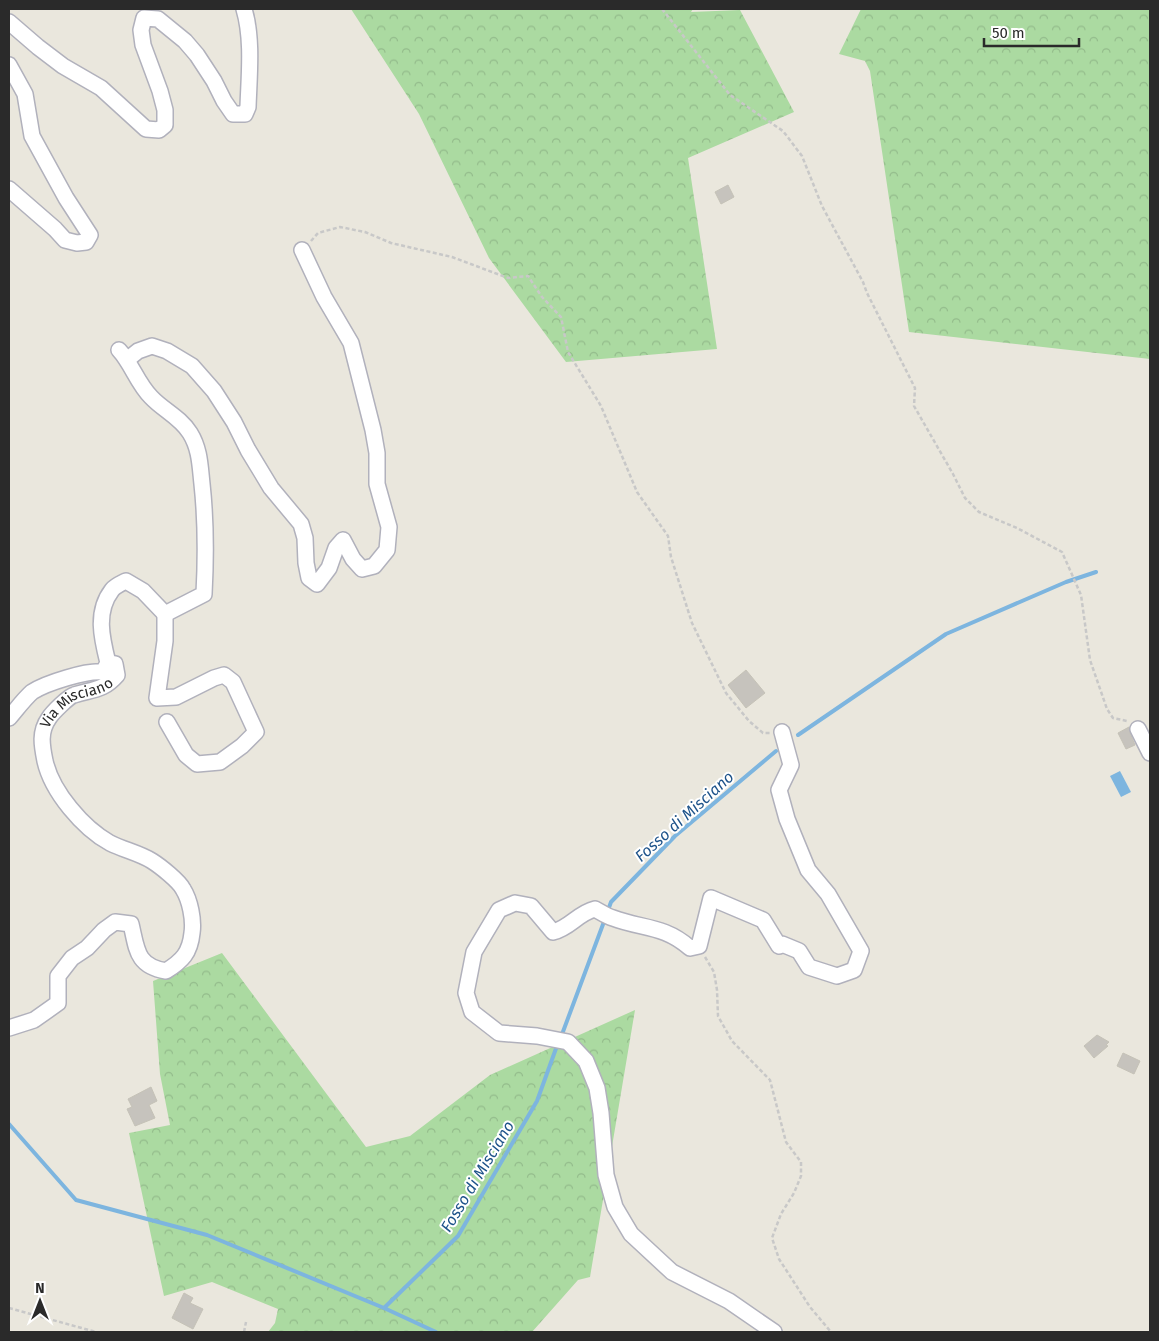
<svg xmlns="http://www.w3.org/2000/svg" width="1159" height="1341" viewBox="0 0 1159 1341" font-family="'Fira Sans',sans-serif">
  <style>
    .forest { fill: url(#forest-crowns) }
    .water { fill: #7db5df }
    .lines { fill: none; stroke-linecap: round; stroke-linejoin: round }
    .stream { stroke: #7db5df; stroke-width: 4 }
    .building { fill: #c6c3bd; stroke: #c5c2b7 }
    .street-casing { stroke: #b1b1bc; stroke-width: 18 }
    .path { stroke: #c8c8c8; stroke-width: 2.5; stroke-dasharray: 4 2.5; stroke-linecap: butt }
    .street { stroke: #fff; stroke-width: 15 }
    .labels { text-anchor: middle; stroke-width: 4; stroke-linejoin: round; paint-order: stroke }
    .street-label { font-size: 15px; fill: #2a2a2a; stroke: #fff }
    .water-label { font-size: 16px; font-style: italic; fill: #1e538a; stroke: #fff }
  </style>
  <defs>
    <pattern id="forest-crowns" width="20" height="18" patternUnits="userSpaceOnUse" patternTransform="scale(1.25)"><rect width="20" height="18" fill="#abdaa1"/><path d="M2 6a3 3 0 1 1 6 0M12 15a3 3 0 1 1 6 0" fill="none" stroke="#93bb8b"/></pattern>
  </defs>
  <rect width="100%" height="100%" fill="#eae7dd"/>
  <path class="forest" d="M351,9h342l-2,3 49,-2 54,102 -106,46 29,191 -151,13 -77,-104 -70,-144z
    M861,9h289v350l-241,-27 -39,-261 -5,-10 -26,-7z
    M222,953l144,194 44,-11 80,-61 145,-65 -45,267 -12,3 -46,52h-264l7,-9 3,-14 -66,-27 -48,14 -35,-163 41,-8 -10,-51 -7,-93z"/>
  <path class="water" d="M1120,771l11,21 -10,5 -11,-21z"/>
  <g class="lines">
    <path class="stream" d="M798,735l148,-101 120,-52 30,-10
      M607,913l4,-11 64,-66 101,-85
      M561,1037l44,-118
      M9,1124l67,76 131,35 177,73 74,-72 79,-135 21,-58
      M384,1308l52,24"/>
  </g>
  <path class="building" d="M728,185l6,12 -13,7 -6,-12z
    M746,670l19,23 -19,15 -18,-23z
    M1129,727l1,6 5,12 -9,4 -8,-16z
    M1097,1035l12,7 -3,3 2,1 -14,12 -10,-12z
    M1123,1053l17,8 -6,13 -17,-8z
    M151,1087l6,14 -8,4 6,13 -20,8 -8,-17 5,-2 -4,-8z
    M184,1293l9,5 -3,5 13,6 -10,20 -21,-11z"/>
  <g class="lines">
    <g class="street-casing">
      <g id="street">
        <path d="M9,22l29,25 25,19 38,22 45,41 13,1 6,-5v-15l-5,-19 -17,-46 -2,-15 3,-12 14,1 27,22 12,14 17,26 10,20 9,13h12l3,-7c1,-31 5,-68 -4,-98"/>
        <path d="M9,65l16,29 7,42 34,62 24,37 -4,7 -9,1 -12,-3 -10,-11 -46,-40"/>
        <path d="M128,359l10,-8 14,-5 15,5 25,15 22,25 20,31 14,28 23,38 30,36 4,14 1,25 3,15 8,6 12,-16 7,-20 7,-8 10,19 9,10 12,-3 13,-16 2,-23 -12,-43v-31l-4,-23 -22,-87 -27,-46 -22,-47"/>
        <path d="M165,614v27l-8,57 19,-1 38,-19 10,-3 9,7 23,50 -14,14 -22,16 -23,2 -11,-9 -19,-33"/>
        <path d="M9,718c7,-8 15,-19 23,-26 14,-9 55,-22 71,-20l5,-9c-6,-24 -13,-51 4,-73 3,-4 10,-7 14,-9l17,10 22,23 39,-20c2,-37 2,-73 -2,-110 -2,-18 -2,-35 -12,-51 -10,-16 -27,-23 -39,-36 -14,-14 -19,-33 -32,-47"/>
        <path d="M1138,729l12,24"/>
        <path id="s1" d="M9,1028l25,-8 24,-17v-27l14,-18 15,-10 17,-18 11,-8 16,2c6,25 5,42 35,47 16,-10 24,-18 26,-38 2,-13 -2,-33 -9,-44 -4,-8 -23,-23 -31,-28 -13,-8 -28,-11 -42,-18 -27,-15 -58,-51 -65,-82 -3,-15 -6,-29 4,-43 3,-5 20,-22 25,-23 19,-6 29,-4 43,-20l-2,-11 -7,-1"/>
        <path d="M774,1332l-45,-31 -57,-29 -41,-38 -16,-27 -9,-32 -5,-62 -4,-25 -11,-27 -18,-19 -31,-6 -38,-3 -27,-21 -6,-19 8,-41 25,-42 16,-7 16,3 22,26c17,-4 25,-19 42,-23 6,3 11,7 18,9 29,11 51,7 77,30l9,-2 12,-48 52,22 16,26 3,-2 17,7 10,16 28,9 17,-6 7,-19 -33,-57 -20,-24 -21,-51 -8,-29 12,-25 -9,-33"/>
      </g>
    </g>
    <path class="path" d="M662,9l68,86 53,36 19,25 20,50 41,76 4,11 48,95 -1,18 39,68 12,24 14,14 38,16 45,24 19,43 9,65 17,49 6,9 14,3
      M311,241l7,-8 22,-6 25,5 26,11 61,14 56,21 20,-2 14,21 19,20 7,35 33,54 36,86 31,44 3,21 21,66 34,70 23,28 14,12h7
      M705,957l9,15 3,18 1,26 14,25 38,39 16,62 15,20v14l-7,17 -13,21 -9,24 7,21 31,48 21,25
      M9,1308l87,24
      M244,1332l2,-10"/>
    <use href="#street" class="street"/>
  </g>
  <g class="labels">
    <g class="street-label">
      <text dy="5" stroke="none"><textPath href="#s1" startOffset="608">Via Misciano</textPath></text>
    </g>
    <g class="water-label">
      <text transform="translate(684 816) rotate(-42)" y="6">Fosso di Misciano</text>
      <text transform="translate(477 1176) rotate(-59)" y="6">Fosso di Misciano</text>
    </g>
  </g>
  <rect width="1159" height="1341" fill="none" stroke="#2a2a2a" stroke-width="20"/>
  <g transform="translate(40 1301)" stroke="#ffffff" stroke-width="4" paint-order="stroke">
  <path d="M0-4L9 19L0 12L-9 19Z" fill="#2a2a2a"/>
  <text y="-8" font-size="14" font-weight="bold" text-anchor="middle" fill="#2a2a2a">N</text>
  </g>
  <path d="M984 38v8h95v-8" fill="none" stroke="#2a2a2a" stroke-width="2.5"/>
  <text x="992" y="38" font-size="15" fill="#2a2a2a" stroke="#ffffff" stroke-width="4" paint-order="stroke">50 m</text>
</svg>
